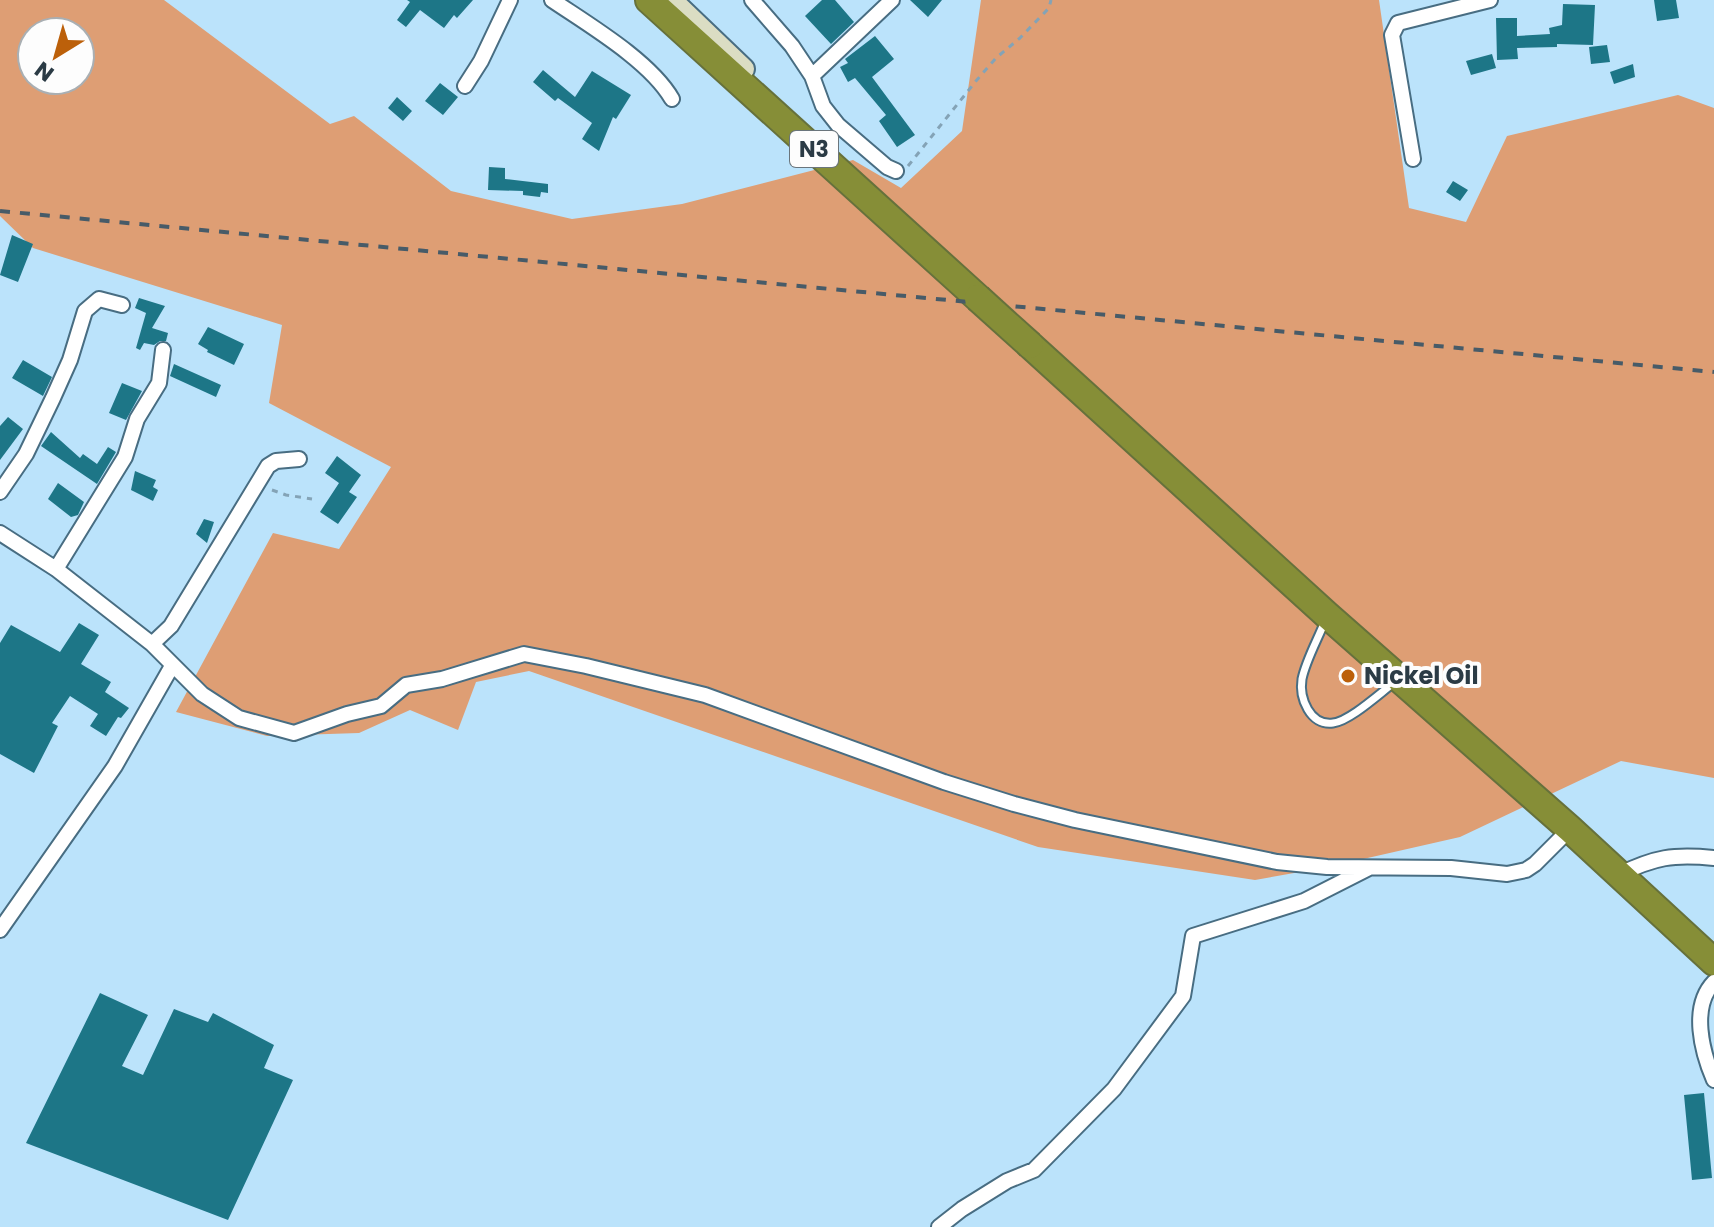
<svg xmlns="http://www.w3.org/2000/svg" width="1714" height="1227" viewBox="0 0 1714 1227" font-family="Poppins,sans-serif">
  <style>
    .green { fill: #de9e74; fill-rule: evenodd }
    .building { fill: #1d7687 }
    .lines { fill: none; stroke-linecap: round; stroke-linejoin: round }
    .lane-casing { stroke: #486d82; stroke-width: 11 }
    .street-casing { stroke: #486d82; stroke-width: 18 }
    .secondary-casing { stroke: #486d82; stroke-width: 24 }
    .highway-casing { stroke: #66713c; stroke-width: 30 }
    .path { stroke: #84a3b6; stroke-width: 3; stroke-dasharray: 6 6; stroke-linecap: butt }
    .lane { stroke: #fff; stroke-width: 7 }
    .street { stroke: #fff; stroke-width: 14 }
    .secondary { stroke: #dbddc3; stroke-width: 20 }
    .highway { stroke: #868e37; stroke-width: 26 }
    .rail { stroke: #475b68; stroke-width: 4; stroke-dasharray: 10 10; stroke-linecap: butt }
    .highway-bridge-casing { stroke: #66713c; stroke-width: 30; stroke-linecap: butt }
    .highway-bridge { stroke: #868e37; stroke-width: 26 }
    .poi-dot { fill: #bc600a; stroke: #fdfdfd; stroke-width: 3 }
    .labels { text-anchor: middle; stroke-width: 8; stroke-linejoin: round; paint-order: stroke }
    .shield { fill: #fdfdfd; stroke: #6a757c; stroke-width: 2 }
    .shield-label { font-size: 22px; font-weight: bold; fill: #2b3b45 }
    .poi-label { font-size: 24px; font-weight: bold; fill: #2b3b45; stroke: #fdfdfd; text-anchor: start }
  </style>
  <rect width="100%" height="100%" fill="#bbe3fb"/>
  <path class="green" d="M0,0h164l166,124 24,-8 97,75 121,28 110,-15 171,-44 48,28 61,-57 19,-131h398l30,208 57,14 41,-86 171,-41 36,13v670l-93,-17 -161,76 -132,30 -73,13 -217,-33 -509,-176 -53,11 -18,48 -48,-20 -51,23 -92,3 -91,-24 97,-179 66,16 52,-82 -122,-64 13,-78 -249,-77 -33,-32zM32,32h48v48h-48z"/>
  <path class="building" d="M407,0h66l-16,18 -3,-3 -10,13 -24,-18 -14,17 -9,-7 13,-18z
    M822,0h13l19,22 -23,22 -26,-28z
    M910,0h32l-14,17z
    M1654,0h22l3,18 -22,3z
    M1563,4l32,1 -2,40 -36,-1v3l-40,1 1,11 -21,1 -1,-42h21v18l33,-2 -1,-6 13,-3z
    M875,36l19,23 -22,18 43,58 -18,12 -18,-26 7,-6 -31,-37 -7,4 -8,-15 8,-4 -3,-4z
    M1607,45l3,17 -19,2 -2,-17z
    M1492,54l4,14 -25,7 -5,-14z
    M1633,64l2,13 -21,7 -4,-12z
    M543,70l32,27 17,-26 39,24 -15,24 -3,-2 -14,34 -17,-12 10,-16 -34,-25 -3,3 -22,-19z
    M440,83l18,14 -15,18 -18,-14z
    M397,97l15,14 -9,10 -15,-13z
    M489,167l16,1v11l43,5v9l-7,-1 -1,5 -17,-2v-4l-35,-1z
    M1453,181l15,9 -8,11 -14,-9z
    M12,235l21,9 -15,38 -18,-7z
    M139,298l26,8 -13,22 16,5 -2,8h-6l-6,4 -10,-2 -4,7 -4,-2 10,-35 -11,-5z
    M208,327l36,17 -10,21 -27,-13 1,-2 -10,-6z
    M23,360l29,17 -9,19 -31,-18z
    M174,364l47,21 -5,12 -46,-21z
    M122,383l20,8 -16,29 -17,-7z
    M8,417l15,12 -23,31v-34z
    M51,432l29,26 3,-4 14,10 11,-17 8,5 -19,32 -56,-38z
    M337,456l24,19 -12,17 8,5 -19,27 -18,-12 19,-29 -14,-10z
    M135,471l21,9 -3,7 5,3 -5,11 -22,-11z
    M58,483l26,19 -6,13 -7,2 -23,-18z
    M204,519l10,3 -7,21 -11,-9z
    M79,623l20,12 -18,29 30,18 -6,10 24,16 -8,10 -3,-1 -12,19 -16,-10 8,-12 -28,-18 -18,27 6,3 -24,47 -34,-19v-111l11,-18 49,27z
    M100,993l48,22 -26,51 21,9 31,-66 34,13 5,-9 61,32 -10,23 29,12 -65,140 -202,-77z
    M1704,1093l8,85 -20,2 -8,-85z"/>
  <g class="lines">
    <g class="lane-casing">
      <path id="lane" d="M1325,621c-7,18 -19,39 -23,58 -3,19 8,47 31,44 17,-2 47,-30 62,-41"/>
    </g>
    <g class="street-casing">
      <path id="street" d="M552,0c37,25 98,61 120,99
        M752,0l40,46 20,30 11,30 15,19 49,42 9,4
        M812,76l80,-76
        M465,86l16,-25 29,-61
        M1413,159l-21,-124 6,-12 92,-23
        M0,492l26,-38 27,-56 17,-38 15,-49 14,-12 23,6
        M0,533l56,36 96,75 50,50 37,24 55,15 53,-19 34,-8 25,-21 36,-6 82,-25 62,12 119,29 239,87 70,22 61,16 202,42 50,5 124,1 56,6 19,-4 9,-6 35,-35
        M56,569l69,-112 12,-38 22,-36 4,-33
        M152,644l19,-18 97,-160 8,-5 23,-2
        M1618,875c37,-18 55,-21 96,-17
        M0,930l115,-164 57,-100
        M1714,982c-24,25 -12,70 0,98
        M939,1227l23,-18 45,-28 27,-11 80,-81 69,-93 10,-60 111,-35 65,-33"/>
    </g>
    <g class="secondary-casing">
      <path id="secondary" d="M672,0l72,69"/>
    </g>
    <g class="highway-casing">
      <path id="highway" d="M649,0l329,298
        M1030,345l297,270 243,214 144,133"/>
    </g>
    <path class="path" d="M908,166l68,-85 20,-23 24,-20 29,-30 2,-8
      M272,490l14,5 26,4"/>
    <use href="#lane" class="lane"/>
    <use href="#street" class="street"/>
    <use href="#secondary" class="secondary"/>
    <use href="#highway" class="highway"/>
    <path class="rail" d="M0,211l1714,161"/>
    <g class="highway-bridge-casing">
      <path id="highway-bridge" d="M978,298l52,47"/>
    </g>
    <use href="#highway-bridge" class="highway-bridge"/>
  </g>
  <circle class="poi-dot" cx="1348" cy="676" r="8"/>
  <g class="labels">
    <rect class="shield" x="790" y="131" width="48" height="36" rx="6"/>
    <g class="shield-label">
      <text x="814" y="157">N3</text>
    </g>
    <g class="poi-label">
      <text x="1364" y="684">Nickel Oil</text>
    </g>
  </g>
  <g transform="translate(56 56) rotate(217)"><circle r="38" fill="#fdfdfd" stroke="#a9afb3" stroke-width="2"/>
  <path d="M0-6L14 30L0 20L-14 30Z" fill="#bc600a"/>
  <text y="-12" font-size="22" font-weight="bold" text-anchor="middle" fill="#2b3b45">N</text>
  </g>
</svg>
